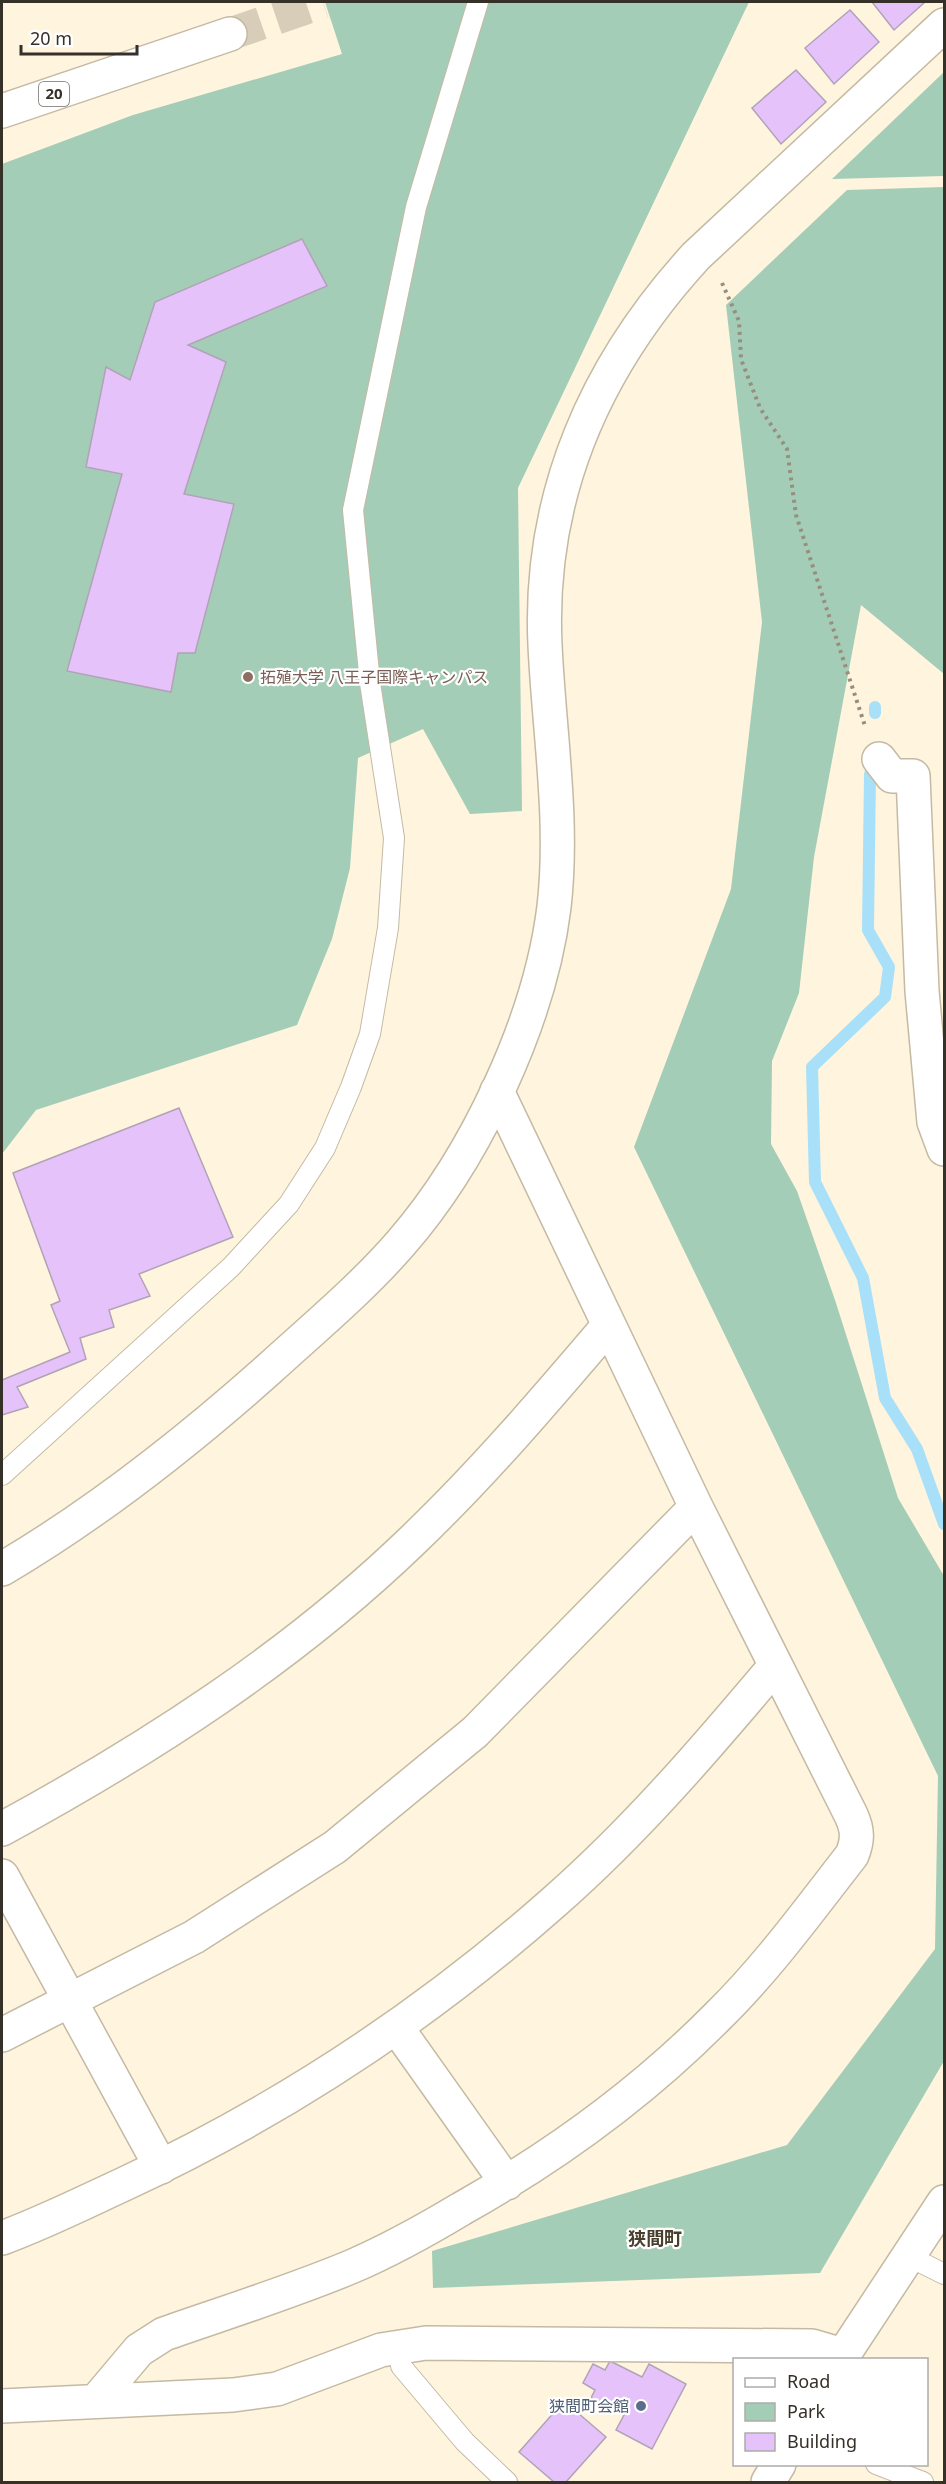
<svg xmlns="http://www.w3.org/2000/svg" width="946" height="2484" viewBox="0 0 946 2484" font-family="'Noto Sans','Noto Sans JP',sans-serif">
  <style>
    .green { fill: #a4cdb7 }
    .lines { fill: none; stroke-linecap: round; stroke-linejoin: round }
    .stream { stroke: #a8e0f9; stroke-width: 12 }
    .building { fill: #e6c2fa; stroke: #b0a3b7; stroke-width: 1.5 }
    .trunk-tunnel { stroke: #d7cdb9; stroke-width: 33; stroke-dasharray: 33 16; stroke-linecap: butt }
    .service-casing { stroke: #c4baa4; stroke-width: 22 }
    .minor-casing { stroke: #c4baa4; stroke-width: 36 }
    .tertiary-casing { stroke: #c4baa4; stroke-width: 36 }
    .trunk-casing { stroke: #c4baa4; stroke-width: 36 }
    .path { stroke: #968e7f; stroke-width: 4; stroke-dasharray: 3 4.5; stroke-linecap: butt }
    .service { stroke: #fff; stroke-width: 20 }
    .minor { stroke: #fff; stroke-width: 33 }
    .tertiary { stroke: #fff; stroke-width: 33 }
    .trunk { stroke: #fff; stroke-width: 33 }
    .education-dot { fill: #8d6e63; stroke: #fff; stroke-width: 2 }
    .service-dot { fill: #5c6f8a; stroke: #fff; stroke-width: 2 }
    .labels { text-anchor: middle; stroke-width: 4.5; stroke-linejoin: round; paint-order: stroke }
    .shield { fill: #fff; stroke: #726e68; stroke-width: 1.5 }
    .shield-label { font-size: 15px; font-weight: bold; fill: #353028 }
    .education-label { font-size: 16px; fill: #785e54; stroke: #fff; text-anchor: start }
    .service-label { font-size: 16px; fill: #4e5e75; stroke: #fff; text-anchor: end }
    .neighbourhood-label { font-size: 18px; font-weight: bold; fill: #483f2c; stroke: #fff }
  </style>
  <rect width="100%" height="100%" fill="#fff4dd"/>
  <path class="green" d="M325,2h424l-231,486 4,323 -52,3 -47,-85 -65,29 -8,110 -18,71 -35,86 -261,85 -34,44v-990l131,-49 209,-61z
    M944,72v104l-112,3z
    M944,187v487l-83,-69 -47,252 -15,136 -27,68 -1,83 26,47 38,109 63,198 46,78v485l-124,212 -387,15 -1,-37 355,-106 148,-196 3,-173 -304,-629 97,-258 31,-267 -36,-317 121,-115z"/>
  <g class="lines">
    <path class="stream" d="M875,713v-6
      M870,774l-2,156 21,37 -4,30 -73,70 3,115 48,96 22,120 32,51 27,75"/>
  </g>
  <path class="building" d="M872,2h53l-31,28z
    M850,10l29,32 -45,42 -29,-36z
    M796,70l30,32 -45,42 -29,-36z
    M302,239l25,47 -139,59 38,17 -42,132 50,10 -39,149h-17l-7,39 -104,-21 55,-197 -36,-7 20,-100 24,13 25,-78z
    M179,1108l54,129 -94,37 11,22 -41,14 5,17 -34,11 6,21 -69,28 11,20 -26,8v-35l68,-28 -19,-47 9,-4 -47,-128z
    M610,2361l32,16 7,-13 37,20 -34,65 -36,-19 8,-15 -33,-17 4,-8 -12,-7 10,-19 12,6z
    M564,2401l42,36 -40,45h-12l-35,-30z"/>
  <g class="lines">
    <path class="trunk-tunnel" d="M230,34l93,-32"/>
    <g class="service-casing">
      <path id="service" d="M2,1475l229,-208 58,-63 36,-56 26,-61 19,-53 18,-106 6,-90 -24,-155 -17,-173 63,-303 62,-205
        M910,2257l34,17
        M401,2366l64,76 42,40
        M876,2464l47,18"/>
    </g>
    <g class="minor-casing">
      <path id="minor" d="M879,759l13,17h21l9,215 12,131 10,27
        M2,1829c147,-80 290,-172 411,-289 70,-67 133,-141 196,-215
        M2,1876l159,291
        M397,2028l110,155
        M2,2035l192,-98 141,-90 140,-115 221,-225
        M840,2360l104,-158
        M96,2401l43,-51 25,-16c63,-22 127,-42 189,-68 37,-16 73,-36 108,-57 94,-53 181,-116 257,-193 50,-49 91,-106 134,-161 6,-15 6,-25 -1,-40l-155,-308 -199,-416
        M2,2406l231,-11 44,-6 104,-39 45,-7 386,3 31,9
        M768,2482l11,-18"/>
    </g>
    <g class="tertiary-casing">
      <path id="tertiary" d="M2,1569c95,-56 184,-126 267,-200 45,-41 92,-80 132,-126 75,-86 139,-223 153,-336 10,-87 -5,-175 -9,-262 -7,-150 51,-280 151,-389l248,-231
        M2,2238c41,-15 81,-35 120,-53 159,-74 301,-167 432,-283 81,-71 152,-154 221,-236"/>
    </g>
    <g class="trunk-casing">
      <path id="trunk" d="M2,111l228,-77"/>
    </g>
    <path class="path" d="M722,283l17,38 2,38 19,49 27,41 9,66 69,211"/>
    <use href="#service" class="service"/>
    <use href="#minor" class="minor"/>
    <use href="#tertiary" class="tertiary"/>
    <use href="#trunk" class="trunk"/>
  </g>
  <circle class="education-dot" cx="248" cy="677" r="6"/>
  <circle class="service-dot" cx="641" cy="2406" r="6"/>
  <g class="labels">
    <rect class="shield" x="39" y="82" width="30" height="24" rx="4.5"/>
    <g class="shield-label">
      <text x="54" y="99">20</text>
    </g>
    <g class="education-label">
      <text x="260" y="683">拓殖大学 八王子国際キャンパス</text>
    </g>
    <g class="service-label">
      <text x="629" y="2412">狭間町会館</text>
    </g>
    <g class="neighbourhood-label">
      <text x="655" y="2245">狭間町</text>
    </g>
  </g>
  <rect width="946" height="2484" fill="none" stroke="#353028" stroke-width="6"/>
  <rect x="733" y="2358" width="195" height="108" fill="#ffffff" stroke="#aeaca9" stroke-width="1.5"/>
  <rect x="745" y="2378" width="30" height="9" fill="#ffffff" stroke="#aeaca9" stroke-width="1.5"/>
  <text x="787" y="2388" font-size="18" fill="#353028">Road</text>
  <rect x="745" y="2403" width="30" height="18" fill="#a4cdb7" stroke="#aeaca9" stroke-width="1.5"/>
  <text x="787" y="2418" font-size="18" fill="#353028">Park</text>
  <rect x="745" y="2433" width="30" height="18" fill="#e6c2fa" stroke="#aeaca9" stroke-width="1.5"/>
  <text x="787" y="2448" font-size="18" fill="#353028">Building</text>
  <path d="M21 45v9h116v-9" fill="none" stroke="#353028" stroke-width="3"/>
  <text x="30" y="45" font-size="18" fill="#353028" stroke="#ffffff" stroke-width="4.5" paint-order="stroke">20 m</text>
</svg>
